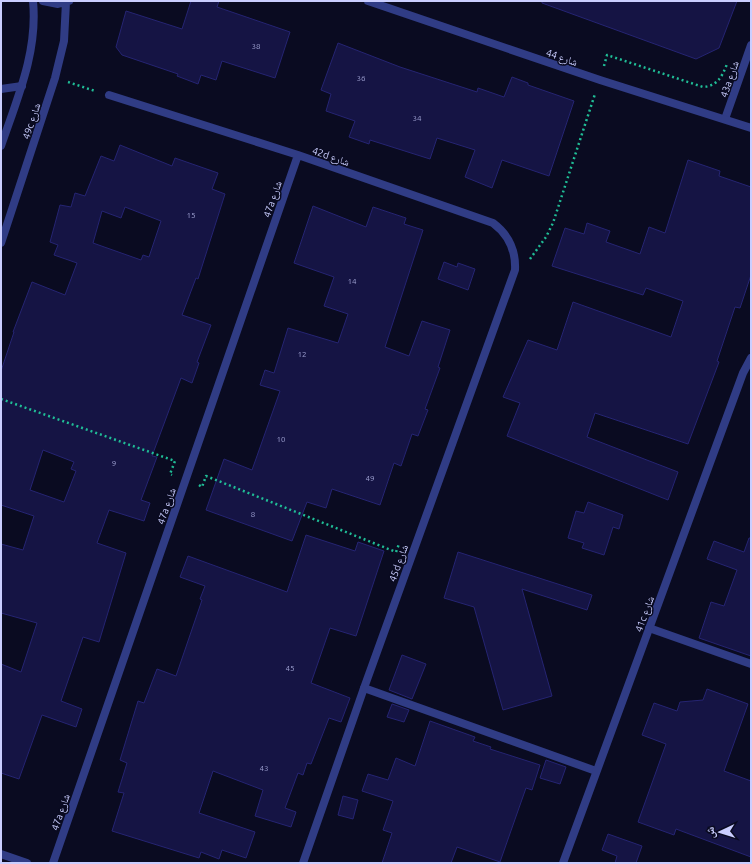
<svg xmlns="http://www.w3.org/2000/svg" width="752" height="864" viewBox="0 0 752 864" font-family="Ubuntu,'Noto Naskh Arabic',sans-serif">
  <style>
    .building { fill: #151444; stroke: #252472; fill-rule: evenodd }
    .lines { fill: none; stroke-linecap: round; stroke-linejoin: round }
    .path { stroke: #20bd96; stroke-width: 2.5; stroke-dasharray: 2 3; stroke-linecap: butt }
    .service { stroke: #303c85; stroke-width: 8 }
    .minor { stroke: #303c85; stroke-width: 8 }
    .tertiary { stroke: #303c85; stroke-width: 8 }
    .labels { text-anchor: middle; stroke-width: 3; stroke-linejoin: round; paint-order: stroke }
    .number-label { font-size: 8px; fill: #9da0d0 }
    .street-label { font-size: 10px; fill: #caceff; stroke: #0a0b21 }
  </style>
  <rect width="100%" height="100%" fill="#0a0b21"/>
  <path class="building" d="M191,1h28l-2,6 73,25 -15,46 -53,-17 -6,19 -15,-5 -3,9 -21,-8 1,-2 -56,-19 -6,-8 10,-36 56,18z
    M542,1h195l-18,47 -23,11 -154,-56z
    M338,43l62,24 77,25 1,-4 26,9 8,-20 16,6v2l46,16 -25,75 -47,-16 -10,28 -27,-11 10,-27 -38,-12 -7,21 -60,-19 -1,4 -20,-7 6,-16 -29,-10 5,-17 -10,-4z
    M120,145l52,21 3,-8 43,15 -6,16 13,5 -27,85 -2,-1 -14,37 29,10 -14,37 2,1 -7,20 -11,-5 -29,78 5,1 -16,43 9,3 -6,18 -35,-11 -12,33 29,10 -27,89 -16,-5 -22,64 21,8 -6,18 -34,-12 -23,64 -18,-6v-109l20,8 16,-49 -36,-10v-69l22,6 11,-34 -33,-11v-134l13,-39h-1l19,-50 33,13 12,-32 -23,-8 4,-10 -8,-3 10,-37 11,2 4,-14 10,3 16,-40 13,5zM125,207l36,14 -12,36 -6,-2 -2,5 -48,-17 9,-32 19,7zM43,450l31,12 -3,7 5,2 -12,31 -34,-12z
    M688,160l32,11 -1,5 32,11v88l-11,33 -5,-1 -18,54 2,1 -31,82 -93,-31 -8,24 91,35 -10,28 -161,-64 13,-33 -17,-6 25,-57 29,10 16,-48 98,35 12,-36 -37,-13 -3,7 -91,-29 13,-38 19,6 3,-11 23,8 -4,11 34,12 9,-27 16,6z
    M313,206l53,21 7,-20 33,11 -2,6 19,6 -38,117 24,9 13,-35 28,9 -12,37 2,1 -15,41 3,1 -10,26 -6,-2 -11,32 -7,-3 -14,42 -48,-16 -6,19 -19,-6 -15,39 -86,-31 18,-51 28,11 28,-79 -20,-6 5,-15 9,3 14,-45 50,15 10,-29 -24,-8 10,-29 -40,-14z
    M444,262l13,5 1,-4 17,6 -7,21 -30,-11z
    M588,502l35,13 -4,14 -6,-2 -9,28 -22,-7 2,-5 -16,-5 8,-27 8,2z
    M306,535l49,16 3,-9 26,9 -28,85 -26,-8 -19,55 39,15 -9,24 -12,-4 -18,46 -4,-1 -4,12 -5,-2 -13,35 11,4 -5,15 -36,-11 8,-26 -50,-19 -14,42 56,19 -9,26 -24,-8 -3,9 -18,-7 -2,6 -87,-27 12,-38 -6,-1 9,-29 -7,-3 18,-59 6,2 13,-34 19,7 26,-76 -2,-1 5,-13 -25,-9 8,-21 99,36z
    M749,538h2v118l-52,-18 12,-36 13,4 13,-36 -30,-11 7,-18 30,11z
    M458,552l134,43 -5,15 -65,-21 30,107 -49,14 -29,-103 -30,-9z
    M402,655l24,9 -14,35 -23,-9z
    M707,689l41,15 -24,67 27,10v76l-75,-28 -2,6 -36,-13 28,-78 -24,-9 12,-32 23,8 3,-9 23,-2z
    M392,704l17,6 -5,12 -17,-5z
    M430,721l45,16 -2,4 18,6 -1,2 50,16 -8,25 -6,-2 -26,74 -43,-15 -6,16h-69l10,-30 -9,-3 10,-29 -31,-10 6,-17 20,6 8,-22 19,8z
    M546,760l20,7 -6,17 -20,-6z
    M343,796l15,4 -5,19 -15,-4z
    M608,834l34,12 -6,17h-21l2,-7 -15,-6z"/>
  <g class="lines">
    <path class="path" d="M604,66l3,-11 96,32c14,-1 19,-10 24,-23
      M68,82l27,9
      M530,259l16,-22 7,-14 42,-129
      M1,399l174,62 -5,13 2,1
      M199,485l3,2 4,-11 190,76 3,-8"/>
    <path class="service" d="M1,89l21,-3
      M649,628l102,36
      M364,688l232,83"/>
    <path class="minor" d="M109,95l189,60 195,68c16,12 23,27 22,47l-151,418 -61,175
      M725,119l26,-74
      M1,854l26,9
      M53,863l245,-708
      M563,863l180,-490 8,-15"/>
    <path class="tertiary" d="M43,1l15,3 11,-3
      M368,1l232,79 151,48
      M1,146c16,-47 37,-94 32,-145
      M1,243l54,-165 9,-37 2,-39"/>
  </g>
  <g class="labels">
    <g class="number-label">
      <text x="256" y="49">38</text>
      <text x="361" y="81">36</text>
      <text x="417" y="121">34</text>
      <text x="191" y="218">15</text>
      <text x="352" y="284">14</text>
      <text x="302" y="357">12</text>
      <text x="281" y="442">10</text>
      <text x="114" y="466">9</text>
      <text x="370" y="481">49</text>
      <text x="253" y="517">8</text>
      <text x="290" y="671">45</text>
      <text x="264" y="771">43</text>
    </g>
    <g class="street-label">
      <text transform="translate(562 57) rotate(19)" y="4">شارع 44</text>
      <text transform="translate(729 79) rotate(-71)" y="4">43a شارع</text>
      <text transform="translate(31 121) rotate(-72)" y="4">49c شارع</text>
      <text transform="translate(331 156) rotate(19)" y="4">42d شارع</text>
      <text transform="translate(272 199) rotate(-71)" y="4">47a شارع</text>
      <text transform="translate(166 506) rotate(-71)" y="4">47a شارع</text>
      <text transform="translate(398 563) rotate(-70)" y="4">45d شارع</text>
      <text transform="translate(644 614) rotate(-70)" y="4">41c شارع</text>
      <text transform="translate(60 812) rotate(-71)" y="4">47a شارع</text>
    </g>
  </g>
  <rect width="752" height="864" fill="none" stroke="#caceff" stroke-width="4"/>
  <g transform="translate(720 832) rotate(266)" stroke="#0a0b21" stroke-width="3" paint-order="stroke">
  <path d="M0-3L7 15L0 10L-7 15Z" fill="#caceff"/>
  <text y="-6" font-size="11" font-weight="bold" text-anchor="middle" fill="#caceff">ش</text>
  </g>
</svg>
